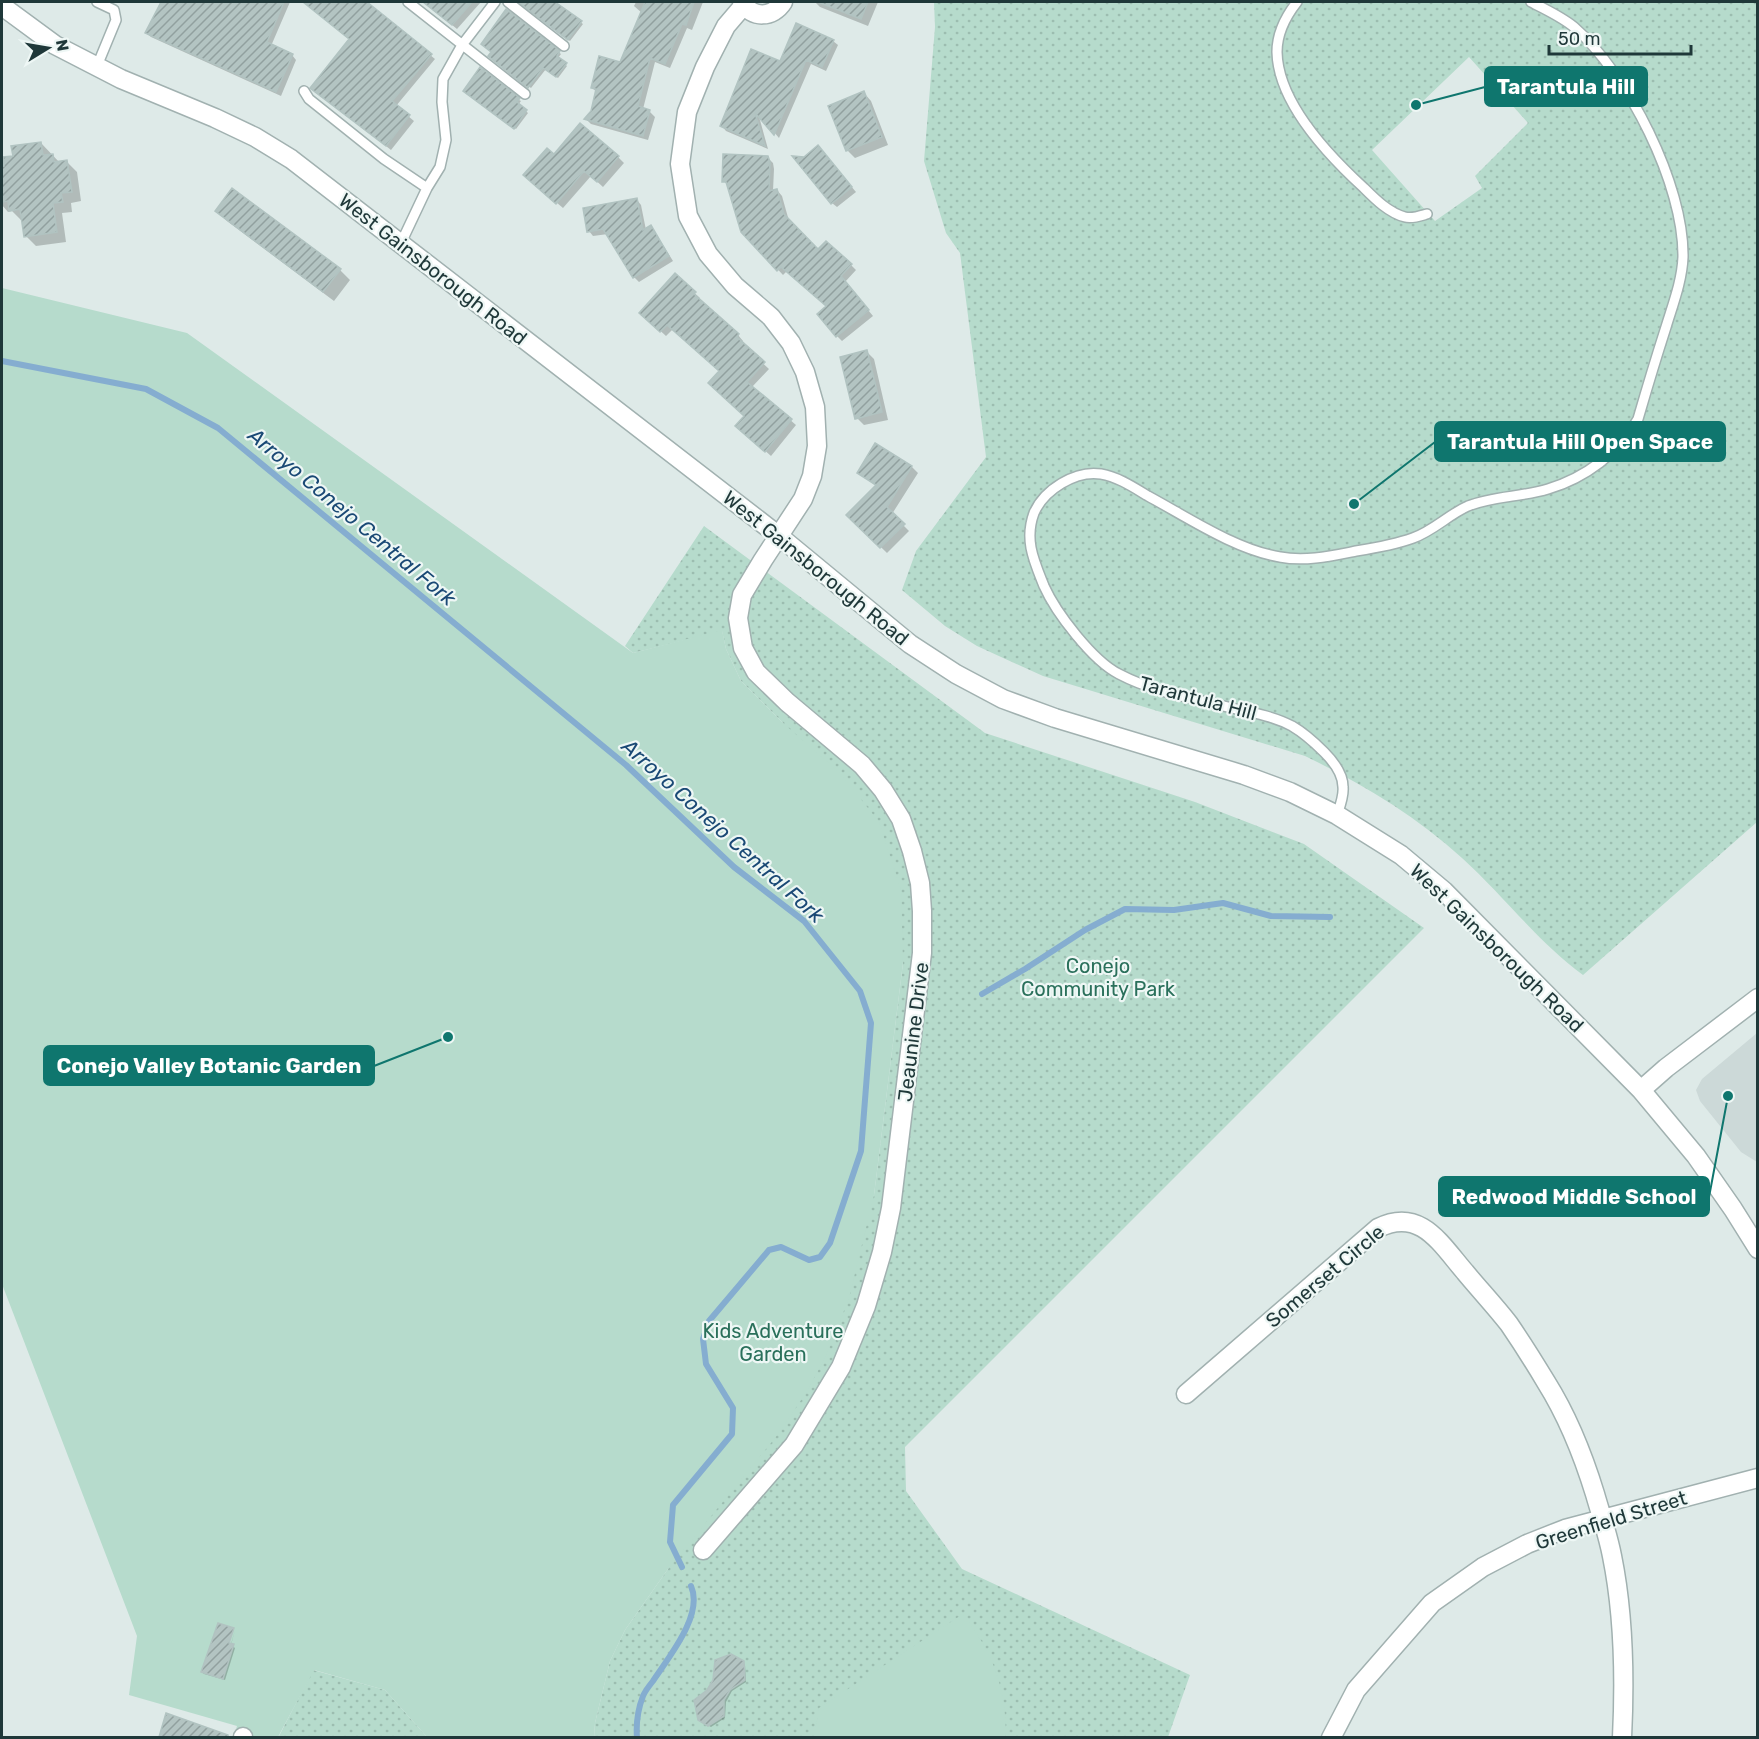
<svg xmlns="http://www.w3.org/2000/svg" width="1759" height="1739" viewBox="0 0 1759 1739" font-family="Rubik,sans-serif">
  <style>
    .built { fill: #ccd9d8 }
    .grass { fill: url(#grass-dots); fill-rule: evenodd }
    .garden { fill: #b6dbcc }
    .shadow { fill: #0003 }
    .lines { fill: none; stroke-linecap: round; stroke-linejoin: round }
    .stream { stroke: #85add0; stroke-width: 6 }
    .building { fill: url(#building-hatch); stroke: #b1c3c1; stroke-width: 1.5 }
    .service-casing { stroke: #a1b1b0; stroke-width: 12 }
    .minor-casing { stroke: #a1b1b0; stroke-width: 21 }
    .tertiary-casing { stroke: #a1b1b0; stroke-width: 21 }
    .service { stroke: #fff; stroke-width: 9 }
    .minor { stroke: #fff; stroke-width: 18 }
    .tertiary { stroke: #fff; stroke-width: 18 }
    .labels { text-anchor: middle; stroke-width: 4.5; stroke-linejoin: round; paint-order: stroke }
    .street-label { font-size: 20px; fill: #1f3839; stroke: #eef7f5 }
    .park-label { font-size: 20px; fill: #2a705b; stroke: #eef7f5 }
    .water-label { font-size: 21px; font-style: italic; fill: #1a4975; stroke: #eef7f5 }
    .leader { fill: none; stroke: #0f766e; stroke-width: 2 }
    .callout-dot { fill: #0f766e; stroke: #eef7f5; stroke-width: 2 }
    .callout { fill: #0f766e; stroke: #0f766e; stroke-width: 2 }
    .callout-label { font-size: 21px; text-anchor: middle; font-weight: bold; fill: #fff }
  </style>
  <defs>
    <pattern id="grass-dots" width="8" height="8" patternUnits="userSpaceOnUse" patternTransform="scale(1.5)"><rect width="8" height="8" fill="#b6dbcc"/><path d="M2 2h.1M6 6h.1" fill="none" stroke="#9cbdb0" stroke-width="1.8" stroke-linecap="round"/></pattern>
    <pattern id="building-hatch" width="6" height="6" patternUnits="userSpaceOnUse" patternTransform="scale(1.5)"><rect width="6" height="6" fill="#b3c4c2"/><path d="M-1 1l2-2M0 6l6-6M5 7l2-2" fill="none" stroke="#91a09f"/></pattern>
  </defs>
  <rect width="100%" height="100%" fill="#deeae8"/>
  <path class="built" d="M1757,1033v-1v130l-16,-10 -41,-51 -4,-11 6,-11z"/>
  <path class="grass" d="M934,2h823v820l-174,153c-45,-33 -80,-80 -121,-117 -46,-42 -101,-75 -157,-102l-262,-80 -66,-30 -32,-20 -43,-36 14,-39 70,-94 -26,-204 -14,-20 -22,-72 11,-134zM1469,57l59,66 -53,53 7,12 -47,33 -63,-71z
    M704,526l281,207 210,69 109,42 120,84 -519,519 1,44 56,78 228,106 -22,62 -574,1 1,-15 15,-62 15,-31 43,-61 206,-374 29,-232 -120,-240 -42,-42 -15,-32 -4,-18 -89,22 -8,-7z
    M313,1670l72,20 42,47 -149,1z"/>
  <path class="garden" d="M2,288l185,45 446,320 89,-23 4,19 15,32 42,42 58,51 38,48 22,68 2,73 -29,232 -25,103 -23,58 -20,37 -31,45 -107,131 -43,61 -15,31 -15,62 -1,14h-167l-42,-47 -71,-20 -36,67h-44l3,-11 -108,-31 8,-59 -135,-352z
    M963,1614c6,9 13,18 19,28 16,26 26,65 23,95h-191l5,-29z"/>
  <path class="shadow" d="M163,2h127l-19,44 21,9 4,5 -15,36 -130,-59 -5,-4z
    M304,2h61l70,57 -39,47 18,15 -23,29 -74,-58 34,-53z
    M424,2h57l-24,27z
    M520,2h32l31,22 -13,17z
    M636,2h67l-11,28 -5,-2 -17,40 -15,-6 -12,47 6,2 6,6 -7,23 -57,-16 -5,-5 6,-8 5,-19 -5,-4 29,-25 21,-50 -8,-7z
    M815,2h63l-10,24 -48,-19z
    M508,13l53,41 -3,4 9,8 -9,12 -12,-9 -15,19 -41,-32z
    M833,41l5,4 -12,26 -15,-7 -32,74 -21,-25 10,36 -42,-18 -4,-5 59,-63z
    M480,69l39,31 2,1 -3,4 10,8 -12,16 -49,-36z
    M864,93l7,8 17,44 -33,13 -7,-7 -18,-45z
    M41,143l19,20 7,-1 10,10 4,29 -10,2 1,9 -10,1 4,29 -30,4 -10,-10 -3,-16h-2l-9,-9 -4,1 -6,-7v-37l3,-1 9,-10z
    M822,152l34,40 -19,15 -5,-4 -28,-45z
    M554,156l64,1 6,6 -21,24 -12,-11 -28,32 -32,-27z
    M767,157l6,6 1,6 -1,22 4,-1 5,6 7,25 29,31 33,13 5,5 -11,12 28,34 -31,25 -5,-5 -9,-30 -41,-35 -4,4 -41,-44 -13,-44 -5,-6z
    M637,200l4,5 5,25 4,-3 5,5 18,29 -34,21 -5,-5 -26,-43 -15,2 -4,-5z
    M217,211l123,59 10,10 -16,21 -107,-80z
    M675,275l25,23 -1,2 39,35 5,6 -2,2 28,26 -17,18 44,38 -25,31 -28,-25 2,-14 -24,-46 -48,-42 -7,7 -25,-23z
    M867,352l7,7 14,61 -24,5 -7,-7z
    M876,445l36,22 6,6 -26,41 17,17 -22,22 -39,-38 28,-29 -17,-13z
    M235,1630l-4,15 4,3 -10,32 -21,-6 -2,-2 24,-22 3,1z
    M743,1662l2,3 1,17 -14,9 -6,11 -1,16 -14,9 -9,-5 6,-31z
    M167,1715l44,16 6,7h-57z"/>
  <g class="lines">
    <path class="stream" d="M2,361l144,28 72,39 408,337 108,102 70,54 56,70 11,32 -10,128 -31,92 -10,14 -11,3 -28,-13 -12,3 -60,71 -6,18 3,25 27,44 -1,26 -59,71 -3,37 12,25
      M982,994l43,-25 60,-39 40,-21 49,1 49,-7 48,13 59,1
      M637,1738c-1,-13 1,-29 6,-42 2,-5 6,-10 10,-15 15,-23 51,-66 38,-95"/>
  </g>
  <path class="building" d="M161,2h123l-17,40 26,12 -17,38 -131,-59z
    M303,2h64l65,52 -40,47 18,14 -24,31 -76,-58 39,-49z
    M423,2h49l-20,23z
    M518,2h37l27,19 -14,19z
    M645,2h49l-8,23 -4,-1 -17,40 -15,-6 -12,48 12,4 -7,26 -59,-17 7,-8 5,-22 -5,-1 8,-32 21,6z
    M818,2h50l-7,17z
    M506,9l54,42 -3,5 10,7 -11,14 -13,-9 -15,20 -40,-32 3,-4 -10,-8z
    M796,23l38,17 -12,27 -16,-7 -32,75 -19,-22 10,33 -45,-20 31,-77 29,12z
    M480,67l40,31 -3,4 10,8 -13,19 -51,-38z
    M864,91l18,46 -36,14 -18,-45z
    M580,123l39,33 -22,26 -13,-11 -28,33 -33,-29 24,-27 7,6z
    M41,142l2,13 10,-1 1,8 13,-2 5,32 -11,1 2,9 -10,1 4,29 -33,5 -4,-28 -11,2 -1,-10 -6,1v-36h2l-1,-9 10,-1 -2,-10z
    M818,145l34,42 -21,17 -39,-48 12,1z
    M723,154l45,2 2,6 -1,29 8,-2 7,25 34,35 8,-8 26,23 -11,12 28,34 -33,27 -19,-23 9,-8 -45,-39 -4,4 -36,-39 -15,-50h-4z
    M232,188l109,81 -18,23 -108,-81z
    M637,198l6,32 8,-5 18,31 -36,22 -30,-49 -16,3 -4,-24z
    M675,273l21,19 -2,2 45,40 -2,3 28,25 -18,20 45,37 -27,33 -30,-26 9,-10 -36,-33 11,-12 -52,-46 -7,7 -21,-19z
    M867,350l15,62 -27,7 -15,-62z
    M875,443l37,23 -25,41 18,17 -25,24 -34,-33 30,-30 -19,-12z
    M218,1623l16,5 -5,15 5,1 -11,35 -22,-7z
    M731,1654l13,7 1,19 -15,10 -6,10v16l-16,10 -10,-6 -4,-20 13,-10 6,-10 2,-20z
    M166,1713l62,22v2h-69z"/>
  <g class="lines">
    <g class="service-casing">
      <path id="service" d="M408,2l117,92
        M508,2l56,44
        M1297,2c-11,14 -20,31 -20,50 1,50 52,104 87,136 11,11 25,25 41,29 7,2 15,-1 22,-3
        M97,66l19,-46 -2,-10 -17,-8
        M304,91l5,8 75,60 43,29
        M401,243l26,-55 13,-21 6,-27 -4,-38 1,-23 19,-34 33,-43
        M1337,815c3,-9 7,-19 6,-28 0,-14 -10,-26 -19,-35 -10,-10 -20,-19 -32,-26 -17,-9 -37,-13 -56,-17 -39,-10 -81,-16 -117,-35 -26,-13 -63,-61 -75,-88 -10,-25 -20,-46 -10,-73 10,-23 41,-43 67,-39 17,3 32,13 47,22 39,21 88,54 132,61 25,5 51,-1 76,-6 19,-3 38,-6 57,-13 20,-7 35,-23 55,-32 26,-10 54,-9 80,-17 37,-11 71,-36 90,-70 9,-31 18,-61 28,-92 7,-23 16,-46 17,-70 1,-72 -55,-183 -109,-230 -12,-10 -29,-18 -43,-25"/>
    </g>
    <g class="minor-casing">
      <path id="minor" d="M742,2c10,17 31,16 41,0
        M1186,1394l192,-166c42,-21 62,15 87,44 14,17 30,34 44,52 13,19 25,38 37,58 22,35 37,73 49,112 6,21 13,41 17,62 12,59 13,121 10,182
        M703,1550l91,-105 47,-78 25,-61 16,-54 9,-44 31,-255v-42l-2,-28 -8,-32 -11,-32 -18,-29 -21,-25 -75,-63 -31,-30 -13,-24 -5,-30 4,-23 21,-35 40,-61 9,-23 5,-30 -2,-39 -10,-35 -14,-29 -20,-26 -36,-31 -27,-32 -20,-38 -8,-52 7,-52 18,-45 21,-41 18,-21
        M243,1738v-1
        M1331,1738l25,-48 76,-87 51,-36 44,-23 38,-15 193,-51"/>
    </g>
    <g class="tertiary-casing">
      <path id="tertiary" d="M2,6l53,39 66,34 94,39 40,19 36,22 488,377 131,108 46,30 47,25 52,19 189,57 46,17 47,23 64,40 43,36 197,199 55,66 37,53 25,40
        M1641,1090l25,-22 92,-70"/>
    </g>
    <use href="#service" class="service"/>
    <use href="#minor" class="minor"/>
    <use href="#tertiary" class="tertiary"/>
  </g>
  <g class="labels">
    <g class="street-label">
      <text transform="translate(433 269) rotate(38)" y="7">West Gainsborough Road</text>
      <text transform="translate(816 568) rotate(39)" y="7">West Gainsborough Road</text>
      <text transform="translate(1198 698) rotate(15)" y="7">Tarantula Hill</text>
      <text transform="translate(1497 948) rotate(44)" y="7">West Gainsborough Road</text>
      <text transform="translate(913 1032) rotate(-83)" y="7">Jeaunine Drive</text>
      <text transform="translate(1325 1276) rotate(-40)" y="7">Somerset Circle</text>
      <text transform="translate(1611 1520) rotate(-17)" y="7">Greenfield Street</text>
    </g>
    <g class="park-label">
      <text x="1098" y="973">Conejo<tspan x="1098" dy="23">Community Park</tspan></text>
      <text x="773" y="1338">Kids Adventure<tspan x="773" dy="23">Garden</tspan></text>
    </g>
    <g class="water-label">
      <text transform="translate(352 517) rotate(40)" y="7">Arroyo Conejo Central Fork</text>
      <text transform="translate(723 831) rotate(42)" y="7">Arroyo Conejo Central Fork</text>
    </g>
  </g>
  <path class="leader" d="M1416 105L1485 87M1354 504L1435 442M448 1037L374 1066M1728 1096L1709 1197"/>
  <g class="callout-dot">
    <circle cx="1416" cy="105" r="6"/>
    <circle cx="1354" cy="504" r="6"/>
    <circle cx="448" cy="1037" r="6"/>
    <circle cx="1728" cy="1096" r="6"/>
  </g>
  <g class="callout">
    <rect x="1485" y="67" width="162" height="39" rx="6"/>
    <rect x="1435" y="422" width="290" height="39" rx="6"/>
    <rect x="44" y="1046" width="330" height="39" rx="6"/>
    <rect x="1439" y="1177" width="270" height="39" rx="6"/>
  </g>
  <g class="callout-label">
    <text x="1566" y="94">Tarantula Hill</text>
    <text x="1580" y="449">Tarantula Hill Open Space</text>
    <text x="209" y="1073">Conejo Valley Botanic Garden</text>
    <text x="1574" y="1204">Redwood Middle School</text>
  </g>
  <rect width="1759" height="1739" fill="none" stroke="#1f3839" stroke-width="6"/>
  <g transform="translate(48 48) rotate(79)" stroke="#eef7f5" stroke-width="4.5" paint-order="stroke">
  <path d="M0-4.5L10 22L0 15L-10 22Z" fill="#1f3839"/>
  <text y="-9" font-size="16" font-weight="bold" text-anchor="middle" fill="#1f3839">N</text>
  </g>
  <path d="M1549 45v9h142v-9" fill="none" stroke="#1f3839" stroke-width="3"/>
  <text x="1558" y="45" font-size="18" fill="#1f3839" stroke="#eef7f5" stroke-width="4.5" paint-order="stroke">50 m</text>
</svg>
